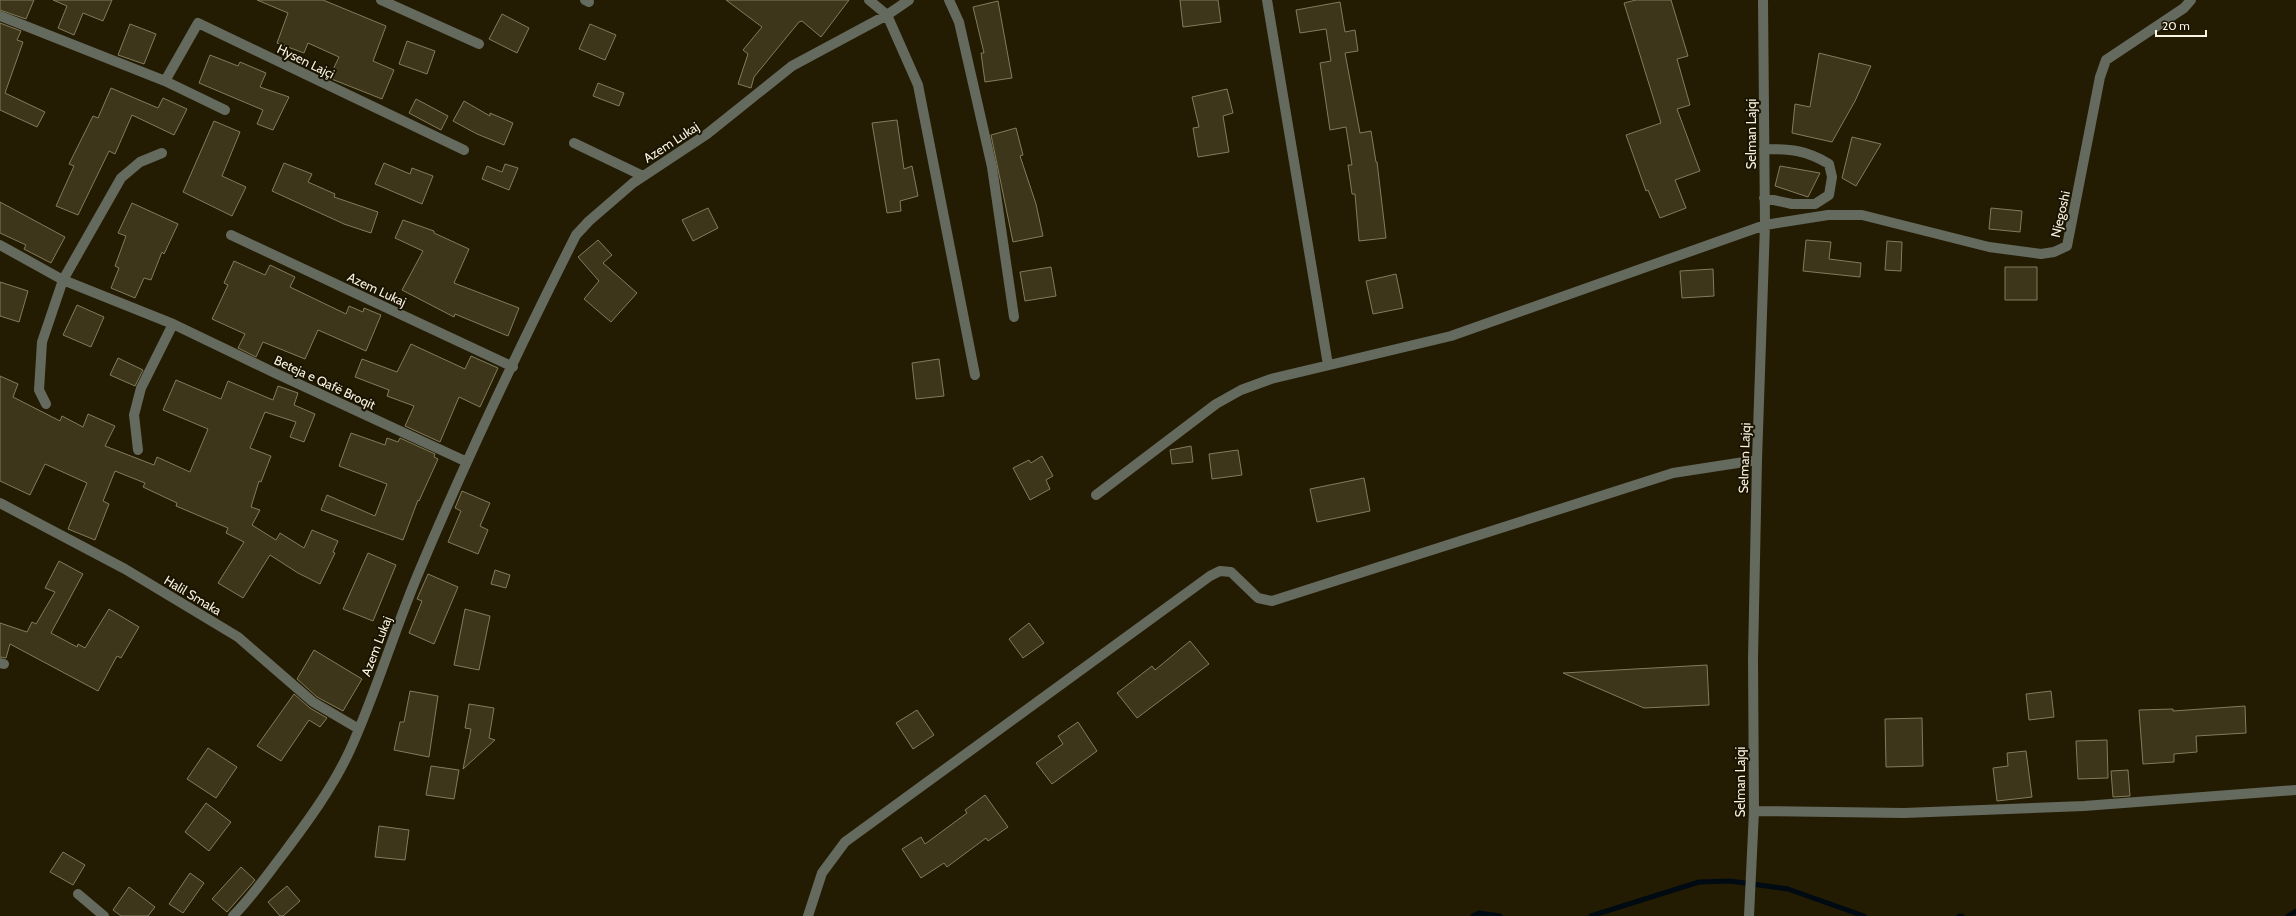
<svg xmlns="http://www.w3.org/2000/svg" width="2296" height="916" viewBox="0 0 2296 916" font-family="Cabin,sans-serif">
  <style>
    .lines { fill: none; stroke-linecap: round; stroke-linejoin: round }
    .stream { stroke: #000a13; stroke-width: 5 }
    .building { fill: #3e361a; stroke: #837b5d }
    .minor { stroke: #656a5e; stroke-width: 10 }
    .labels { text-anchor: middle; stroke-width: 4; stroke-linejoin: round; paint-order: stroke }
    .street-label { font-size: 13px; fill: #f8f3e3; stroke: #1a1300 }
  </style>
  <rect width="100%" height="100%" fill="#241c02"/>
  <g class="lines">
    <path class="stream" d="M1473,916l6,-3 21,3
      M1591,916l108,-34 31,-1 58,8 76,27
      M1959,916h3
      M2288,916l8,-5"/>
  </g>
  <path class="building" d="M0,0h34l-8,19 -26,-9z
    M53,0h59l-9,21 -20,-8 -9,22 -16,-7 9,-22z
    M257,0h66l63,26 -13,35 21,9 -12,29 -53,-21 10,-21 -31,-14 -4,10 -27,-10 11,-30z
    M726,0h123l-28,37 -19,-16 -3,1 -45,55 -3,11 -13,-4 10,-30 -5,-4 19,-23z
    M1180,0h38l3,22 -38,5z
    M1636,0h35l17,56 -11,3 13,46 -13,4 23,62 -25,9 11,28 -26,10 -12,-28 -2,1 -20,-56 35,-12 -37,-120z
    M998,1l14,77 -27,4 -4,-29h3l-11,-46z
    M1340,2l5,30 10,-2 3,21 -13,2 15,80 11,-2 5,31h1l9,76 -27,3 -4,-47h-3l-4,-29h4l-6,-38 -16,3 -10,-67 11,-2 -5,-32 -26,4 -4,-23z
    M502,14l27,14 -12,25 -28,-14z
    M0,23l21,8 -4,9 6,2 -18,51 40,19 -8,15 -37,-17z
    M130,24l26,10 -12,30 -26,-9z
    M590,24l26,11 -11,25 -26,-11z
    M407,41l28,10 -8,23 -28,-10z
    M1819,53l52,13 -16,35 -23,41 -40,-9 3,-29 15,3z
    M210,55l28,11 2,-4 26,11 -6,14 29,10 -16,33 -16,-6 6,-14 -64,-27z
    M598,83l26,10 -5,13 -26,-10z
    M111,88l47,20 5,-10 24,11 -13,26 -42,-20 -17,39 -6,-3 -31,64 -22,-9 18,-40 -5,-2 24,-48 5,2z
    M1227,89l6,24 -10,3 6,36 -31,5 -5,-29 6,-1 -7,-30z
    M416,99l32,17 -7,14 -32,-17z
    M464,101l26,15v-3l23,10 -9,22 -27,-11 -24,-13z
    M897,120l7,49 8,-3 6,30 -18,5 1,10 -14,2 -15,-90z
    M214,121l26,11 -18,44 24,11 -14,29 -49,-24z
    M1016,128l7,27 -3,1 16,48 7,32 -30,6 -22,-107z
    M1852,137l29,7 -25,42 -14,-8z
    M284,163l28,11 -4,8 27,12 -1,3 44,15 -7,21 -27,-9 -72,-33z
    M384,163l26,11 2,-6 21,8 -11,28 -47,-20z
    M505,164l13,4 -9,22 -27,-11 5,-13 15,6z
    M1780,166l40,7 -12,24 -33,-11z
    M0,202l65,35 -14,26 -27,-14 2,-4 -26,-12z
    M132,203l46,21 -14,30 -2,-2 -11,28 -7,-2 -9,20 -24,-10 8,-20 -4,-2 11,-30 -8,-3z
    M708,208l10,20 -25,13 -11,-21z
    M1991,208l31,3 -2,21 -31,-3z
    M403,220l31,11v2l35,16 -15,34 65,25 -11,28 -53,-22 -1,3 -52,-27 21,-39 -28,-13z
    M598,240l14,15 -9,8 34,30 -26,29 -27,-23 15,-18 -21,-24z
    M1806,240l25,2 -2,17 32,4 -1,14 -57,-6z
    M1887,241l15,1 -1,29 -16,-1z
    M234,261l31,14 5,-10 25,12 -5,10 56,27 3,-8 14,6 1,-4 17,7 -15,36 -48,-21 -13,29 -42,-17 -7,15 -18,-9 7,-14 -33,-15 16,-34 -4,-2z
    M1051,267l5,29 -31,5 -5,-29z
    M2005,267h32v33h-32z
    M1713,269l1,27 -32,2 -2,-27z
    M1396,274l7,34 -30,6 -7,-33z
    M0,282l28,9 -9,31 -19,-6z
    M77,305l27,12 -13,30 -28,-12z
    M411,344l54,25 6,-13 27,12 -18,39 -21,-10 -19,45 -35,-16 9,-20 -27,-10 2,-6 -34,-13 7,-18 35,13z
    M118,358l25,12 -8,16 -25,-11z
    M939,359l5,37 -28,3 -4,-36z
    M0,376l18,8 -5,13 47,24 2,-5 21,11 5,-13 27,12 -10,20 49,19 3,-8 33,15 18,-43 -45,-19 13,-30 45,19 7,-18 45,19 5,-14 20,7 -4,12 21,9 -11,28 -14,-5 6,-15 -31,-10 -15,36 21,8 -10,26 -2,-1 -8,26 9,3 -8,15 24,15 4,-7 24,15 8,-18 26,11 -5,11 2,1 -15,31 -22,-11 -28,-18 -27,43 -25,-15 26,-41 -18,-9 2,-5 -52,-22 1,-3 -34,-16 2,-4 -30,-12 -12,30 6,3 -14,36 -27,-11 19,-46 -42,-19 -15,31 -30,-14z
    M351,433l34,12 2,-7 11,4 2,-4 35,16 -1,3 4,2 -19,42 -1,-1 -15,40 -82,-30 6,-15 48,21 12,-32 -48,-18z
    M1191,446l2,16 -21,2 -2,-14z
    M1238,450l4,25 -30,4 -3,-25z
    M1042,456l11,20 -7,4 4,9 -20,11 -17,-32 16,-8 2,3z
    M1364,478l6,33 -53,11 -7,-33z
    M462,491l28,12 -10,23 8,4 -10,24 -30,-12 13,-31 -6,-3z
    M368,553l28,12 -23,56 -30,-12z
    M59,561l24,13 -32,59 26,14 1,-3 7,4 24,-39 30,18 -18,31 -4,-2 -19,35 -88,-47 -4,14 -6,-1v-34l27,9 5,-10 4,2 19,-32 -10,-4z
    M495,570l15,5 -4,13 -15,-4z
    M428,574l30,13 -24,57 -25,-11 13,-32 -5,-2z
    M465,609l25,7 -11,54 -25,-5z
    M1029,623l15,20 -21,15 -14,-19z
    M1190,641l19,23 -72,54 -20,-25 35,-27 3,4z
    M314,650l48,29 -19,32 -26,-14 -20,-18z
    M1707,665l2,40 -65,3 -81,-35z
    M410,691l28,5 -9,61 -35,-7 6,-28h4z
    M2051,691l3,26 -25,3 -3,-26z
    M294,694l16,14 17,10 -7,9 -11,-7 -28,41 -24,-15z
    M469,704l25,4 -5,30 6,2 -32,29 8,-40 -6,-1z
    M2245,706l1,27 -50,3 1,16 -23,2v8l-31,2 -4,-54 34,-1v2z
    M917,710l17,25 -21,14 -17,-26z
    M1922,718l1,48 -37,1 -1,-48z
    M1078,722l19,29 -45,33 -16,-21 27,-19 -5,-8z
    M2107,740l1,38 -30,1 -2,-38z
    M208,748l29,19 -21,31 -29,-19z
    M2026,751l6,46 -35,4 -4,-33 15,-2 -1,-13z
    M431,766l28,4 -5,29 -28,-4z
    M2128,770l2,26 -17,1 -2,-26z
    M985,795l23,32 -20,14 -2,-3 -39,29 -3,-4 -23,15 -19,-29 19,-12 4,7 42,-31 -2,-3z
    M206,803l25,19 -22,29 -24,-19z
    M379,826l30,4 -4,30 -30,-3z
    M63,852l22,13 -12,20 -23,-13z
    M241,867l14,13 -28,32 -15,-13z
    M190,873l14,10 -21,30 -14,-9z
    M287,886l13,15 -17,15h-3l-12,-14z
    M129,887l26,20 -7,9h-27l-8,-6z"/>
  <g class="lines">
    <path class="minor" d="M381,0l98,44
      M585,0l4,2
      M869,0l18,15 31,70 57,290
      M949,0l10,22 33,145 22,150
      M1267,0l61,365
      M0,16l165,65 60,29
      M165,81l33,-58 266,127
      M574,143l69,33
      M1764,149c27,0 42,1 65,15l3,13 -3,18 -14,9h-23l-28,-6
      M231,235l282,132
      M0,245l63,35 110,44 102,49 192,89
      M46,404l-7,-14 3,-48 21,-62 58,-102 19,-16 22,-9
      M138,450l-4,-35 7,-27 32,-64
      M1096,495l120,-91 25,-14 30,-11 180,-43 314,-111 63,-10h34l127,32 52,7 13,-2 13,-6 33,-169 6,-17 78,-52 7,-8
      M0,503l125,66 113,68 75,65 46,27
      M0,663l4,1
      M1754,811l150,2 180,-7 212,-16
      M78,894l26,22
      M233,916c19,-19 34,-41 51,-63 24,-32 49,-66 66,-103 27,-59 45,-123 71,-183 47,-112 100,-223 155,-332l13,-14 44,-38 74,-49 85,-68 95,-51 22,-15
      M808,916l14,-43 23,-31 365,-266 10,-5 11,1 27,26 14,3 401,-128 84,-13
      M1749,916l5,-105 -1,-152 4,-199 8,-235 -2,-225"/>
  </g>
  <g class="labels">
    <g class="street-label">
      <text transform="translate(306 61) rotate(26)" y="5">Hysen Lajçi</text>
      <text transform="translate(1751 134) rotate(-90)" y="5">Selman Lajqi</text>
      <text transform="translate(671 142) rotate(-33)" y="5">Azem Lukaj</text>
      <text transform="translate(2060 214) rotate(-77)" y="5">Njegoshi</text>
      <text transform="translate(377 289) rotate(25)" y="5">Azem Lukaj</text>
      <text transform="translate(325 382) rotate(25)" y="5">Beteja e Qafë Broqit</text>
      <text transform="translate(1744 458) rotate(-88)" y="5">Selman Lajqi</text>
      <text transform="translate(193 595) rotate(31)" y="5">Halil Smaka</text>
      <text transform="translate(376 646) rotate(-69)" y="5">Azem Lukaj</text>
      <text transform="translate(1740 782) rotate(-90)" y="5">Selman Lajqi</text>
    </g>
  </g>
  <path d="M2156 30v6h50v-6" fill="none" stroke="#f8f3e3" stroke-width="2"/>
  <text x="2162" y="30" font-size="12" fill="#f8f3e3" stroke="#1a1300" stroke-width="3" paint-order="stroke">20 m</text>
</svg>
